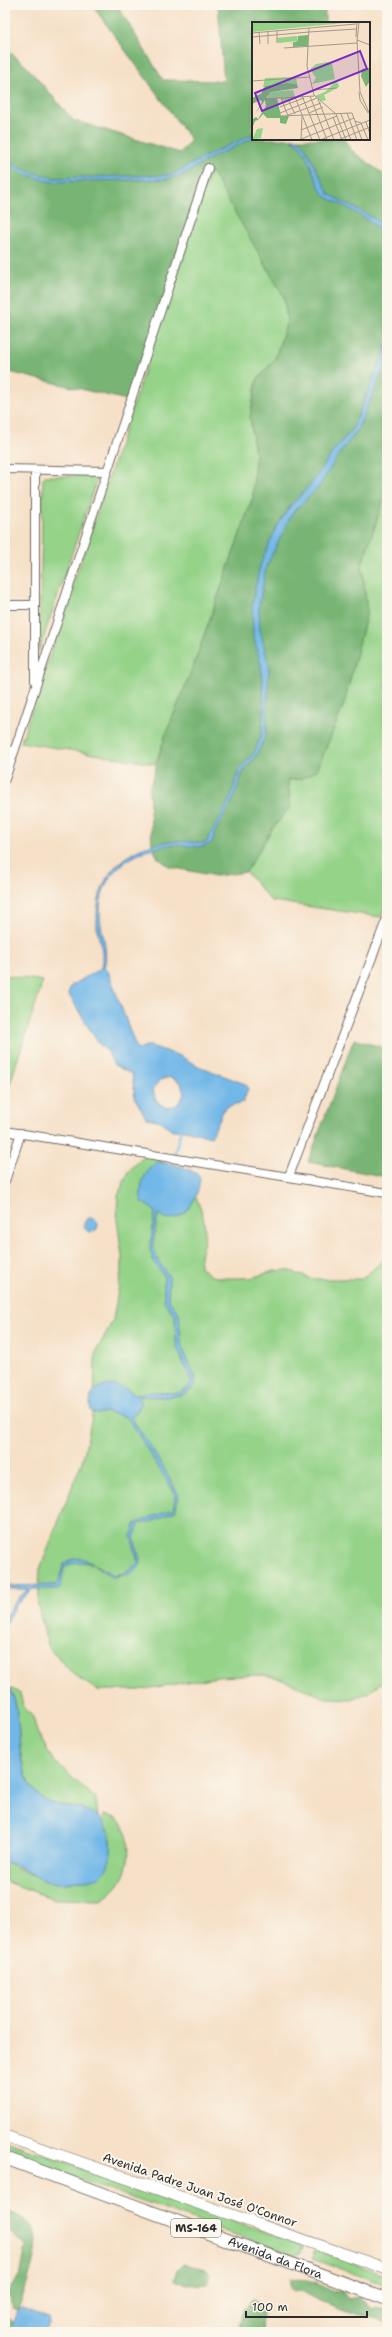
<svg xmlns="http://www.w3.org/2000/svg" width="392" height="2337" viewBox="0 0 392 2337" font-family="'Shantell Sans',sans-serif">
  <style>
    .green { fill: #95d389; stroke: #607f5a }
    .forest { fill: #78b575; stroke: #527050 }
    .water { fill: #71b7e8; stroke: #4e718a; fill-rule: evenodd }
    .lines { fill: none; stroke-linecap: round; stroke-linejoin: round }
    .stream { stroke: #71b7e8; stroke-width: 2.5 }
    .street-casing { stroke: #726a62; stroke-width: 10 }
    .secondary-casing { stroke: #726a62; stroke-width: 12 }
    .primary-casing { stroke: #726a62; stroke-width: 14 }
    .street { stroke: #fff; stroke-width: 8 }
    .secondary { stroke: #fff; stroke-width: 11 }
    .primary { stroke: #fff; stroke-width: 12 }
    .labels { text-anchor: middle; stroke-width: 4; stroke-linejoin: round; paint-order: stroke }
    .shield { fill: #fbf7ec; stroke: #696865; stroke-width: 1 }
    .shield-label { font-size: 11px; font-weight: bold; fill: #2b2b2b }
    .street-label { font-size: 12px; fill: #2b2b2b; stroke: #fbf7ec }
    .inset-road { fill: none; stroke: #a59889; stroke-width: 1 }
    .view { fill: #7b2cbf; fill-opacity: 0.15; stroke: #7b2cbf; stroke-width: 2 }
    .inset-edge { fill: none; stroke: #2b2b2b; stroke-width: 2 }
  </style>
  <rect width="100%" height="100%" fill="#fbf7ec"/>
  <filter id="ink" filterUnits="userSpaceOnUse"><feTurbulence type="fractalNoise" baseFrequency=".025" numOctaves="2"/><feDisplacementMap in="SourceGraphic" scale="8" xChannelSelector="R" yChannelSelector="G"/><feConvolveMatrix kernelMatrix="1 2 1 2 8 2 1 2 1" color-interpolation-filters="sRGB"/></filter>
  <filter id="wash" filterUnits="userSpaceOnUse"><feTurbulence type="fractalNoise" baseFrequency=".012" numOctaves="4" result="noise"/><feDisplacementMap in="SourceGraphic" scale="16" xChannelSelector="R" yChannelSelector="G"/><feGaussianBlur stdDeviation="0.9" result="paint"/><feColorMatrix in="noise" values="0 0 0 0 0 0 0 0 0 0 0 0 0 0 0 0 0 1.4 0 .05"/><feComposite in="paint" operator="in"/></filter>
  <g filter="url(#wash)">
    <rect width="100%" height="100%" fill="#f6e0c7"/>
    <path class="green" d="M211,170l73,127 3,24 -12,38 -18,21 -7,37 5,37 -2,43 -60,170 -38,97 -134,-22z
      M45,476h48l4,3 -58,172 4,-173z
      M387,490v411l-6,16 -110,-16 -25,-29 26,-43 18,-22 -2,-27 13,-1 16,-9 27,-66 23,-92 -5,-48z
      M5,975l38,6 -38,118z
      M148,1155c32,10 62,50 56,85 -2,12 -5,12 -4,27l11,9 12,2h27l24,-7 13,-1 25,9h50l25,-22v422l-18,13 -15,7 -28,-1 -51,-21 -13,-2 -44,2 -79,13h-42l-23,-15 -26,-29 -10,-40 2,-37 43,-110 11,-52 1,-53 18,-34 9,-53v-11l-5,-36 1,-25 11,-24 8,-9z
      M10,1688l10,5 3,13 10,11 4,15 16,28 43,39 2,18c-15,-12 -37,-6 -52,-16 -38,-27 -19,-77 -36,-113z
      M104,1815c29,0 29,45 18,64 -4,8 -13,17 -22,21l-46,-1 -49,-18v-19l27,13 35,8 34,-7c10,-17 16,-37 2,-54z
      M5,2141l295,103 3,4 -2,5 -6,3 -290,-103z
      M316,2250l71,25v10l-75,-26 1,-7z"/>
    <path class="forest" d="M92,5h25l46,75 61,1 -6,-76h107v18h-72v116h91l7,11 36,27v313l-25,74 5,48 -23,92 -27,66 -16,9 -13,1 2,27 -18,22 -26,43 -30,4 -46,-9 -12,-9 -6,-12 -3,-56 16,-54 28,-69 60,-170 2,-43 -5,-37 7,-37 18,-21 12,-38 -3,-24 -73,-126 -84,229 -122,-29v-324l24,22 44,51 107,33 11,-13z
      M354,1039l33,10v128l-79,-15z
      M5,2209c9,5 22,10 28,19 10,17 -9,64 -15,82l-5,-2 -5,-13 13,-23 5,-26 -21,-18z
      M183,2264l23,5 4,6 -2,9 -21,1 -12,-5 3,-11z
      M291,2278l2,2c11,-3 33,4 40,12l9,-1 6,8 11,-2 11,10 3,2 4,-2 10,5v14c-3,-2 -7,-6 -10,-7 -12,-4 -26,-5 -39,-10 -14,-5 -27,-13 -39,-19l-4,1 -4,-3z
      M252,2299l6,2 5,13 -1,18h-24l5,-22z
      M5,2315l20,14 -2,3h-18z"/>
    <path class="water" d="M253,134v4l-46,22 -22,14 -17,5 -117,3 -26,-8 -20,-11v-3l23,11 25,7 118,-3 35,-19z
      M290,139h8l6,6 25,49 46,25 10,8 2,8v32c-2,-41 -11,-42 -44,-62 -6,-3 -15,-6 -19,-10 -11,-15 -16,-51 -34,-56z
      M387,340l-2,26 -28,65 -20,26 -18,30 -26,25 -27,55 -7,40 1,23 9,35 -3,70 -9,19 -14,18 -10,28 -19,34 -1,8c-13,10 -32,0 -48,4 -42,8 -71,33 -64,80 3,15 7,27 3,42l4,3 29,79 9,-4h5l29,10 18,10 47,18 3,5 -5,13 -18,5 -14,30 -26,-7h-13l-11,-9 -15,-3 -11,-20 -3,-24 -18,-9 -6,-13 -10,-9 -30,-50 3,-7 30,-18c4,-20 -3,-25 -4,-42 -2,-48 22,-76 69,-84 13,-2 27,1 40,1l24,-44 9,-29 15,-17 8,-19 2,-31 -3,-38 -8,-30 -1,-30 8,-40 16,-37 14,-22 21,-22 23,-34 18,-20 31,-74zM171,1077l10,6 3,12 -7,10 -11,3 -10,-7 -3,-11 6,-10z
      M157,1162c14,2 32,4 43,15 0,20 -19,54 -42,37l-5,31 4,14 12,18 -1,23 11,13 2,30 6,18 9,17 -1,8c-15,16 -38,9 -57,11l3,7 -5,9 -5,4 31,48 17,31 -4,15 -24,11 -12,2 -5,14 7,26 -11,10 -19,3c-16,-13 -28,-21 -47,-9l-3,18 -4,3h-25l-17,17 -10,20c0,-17 12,-26 23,-37h-23v-3l50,-1 3,-2 5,-18 10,-6 9,-1 32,17 11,-2 13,-10 -7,-27 5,-13 37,-14 3,-14 -49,-78 -21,-5 -9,2 -6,-3c-7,-30 26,-31 43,-17l17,-2 26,1 10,-4 4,-6 -1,-8 -6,-10 -8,-22 -1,-28 -11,-14v-25l-10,-14 -4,-13 5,-38 -13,-9c-4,-15 2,-31 15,-40z
      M84 1225a7 7 0 1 1 14 0a7 7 0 1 1-14 0Z
      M5,1685l5,3c15,32 2,69 22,99 16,23 31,16 53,23 26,7 32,38 21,60 -4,8 -13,9 -21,10 -11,1 -22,5 -33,3 -17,-4 -30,-18 -47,-21z
      M22,2308l26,10 1,6 -4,8h-35l8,-22z"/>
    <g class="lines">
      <path class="stream" d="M171,1167l11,-40"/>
    </g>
  </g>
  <g filter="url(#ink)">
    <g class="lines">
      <g class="street-casing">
        <path id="street" d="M5,469l101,2
          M5,605h30
          M35,681v-211
          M5,751h9
          M5,779l203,-611
          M5,1131l382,62
          M289,1176l98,-258
          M5,1181l16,-48"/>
      </g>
      <g class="secondary-casing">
        <path id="secondary" d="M5,2136l382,133"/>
      </g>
      <g class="primary-casing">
        <g id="primary">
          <path id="s1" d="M5,2158l382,141"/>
        </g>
      </g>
      <use href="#street" class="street"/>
      <use href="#secondary" class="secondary"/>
      <use href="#primary" class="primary"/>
    </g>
  </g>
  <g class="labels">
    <rect class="shield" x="171" y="2219" width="50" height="18" rx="3"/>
    <g class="shield-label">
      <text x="196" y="2232">MS-164</text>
    </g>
    <g class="street-label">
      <text transform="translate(200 2190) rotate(19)" y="4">Avenida Padre Juan José O'Connor</text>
      <text dy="4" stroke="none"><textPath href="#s1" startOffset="288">Avenida da Flora</textPath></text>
    </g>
  </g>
  <g transform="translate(252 22)">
    <rect width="118" height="118" fill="#f6e0c7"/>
    <path d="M0,0h102l-102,10zM45,14l1,5 -20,2 -1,-5zM76,40l4,2 3,15 -23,5 4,-6 -6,-9 6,-5zM44,55l1,7 -10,-1 -24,4 2,-9zM83,60l3,1 1,4 -15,8 2,5 -4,1 -7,-5 10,-4zM41,68l2,7 -12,4 -2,-3 -15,1 5,-7zM11,106l-2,10 -9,2 5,-11z" fill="#95d389"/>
    <path d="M56,13v11l-15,1v-4l-5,1 10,-3v-5zM117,46l1,13 -4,6 -5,-11 1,-7zM35,61l10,1 1,4 -27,4 -5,6h11l4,18h8l-3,8 -6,-1v-5h-13l-4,-4 -5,6 -3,1 -3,8 1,-10 3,-2 2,2 8,-13 -1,-6 -10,14 7,-12 -1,-2 -9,4v-6l9,-4 4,-8z" fill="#78b575"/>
    <path class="inset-road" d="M107,0l-2,19 3,51 10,23M57,6l-2,38 7,29 22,19 10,26M25,8v13M16,9v13M7,10l1,12M57,10l47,-3M0,11l104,-9M0,15l57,-5M104,15l1,-15M105,18l13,5M32,26l73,-5M0,59l58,-4M61,68l24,-2M107,70l1,8 8,13M50,74l18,44M58,74l17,44M43,75l17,43M29,76l7,18M13,77l49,-3M36,77l7,15M66,77l16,41M28,85l24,-9M28,91l37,-15M57,91l14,-6M95,91l10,27M89,92l10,26M36,93l33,-12M29,94l71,-3 10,27M81,95l9,23M103,99l6,2 7,17M114,100l4,12M49,108l36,-14M49,117l53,-21M49,117l1,-23M68,118l50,-20M86,118l32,-13"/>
    <path class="view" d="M108,29l7,18 -105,42 -7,-18z"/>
    <rect width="118" height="118" class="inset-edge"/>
  </g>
  <rect width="392" height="2337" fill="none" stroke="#fbf7ec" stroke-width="20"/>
  <path d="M246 2311v6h121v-6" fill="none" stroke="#2b2b2b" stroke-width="2"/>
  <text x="252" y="2311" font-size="12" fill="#2b2b2b" stroke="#fbf7ec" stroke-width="3" paint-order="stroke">100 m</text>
</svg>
